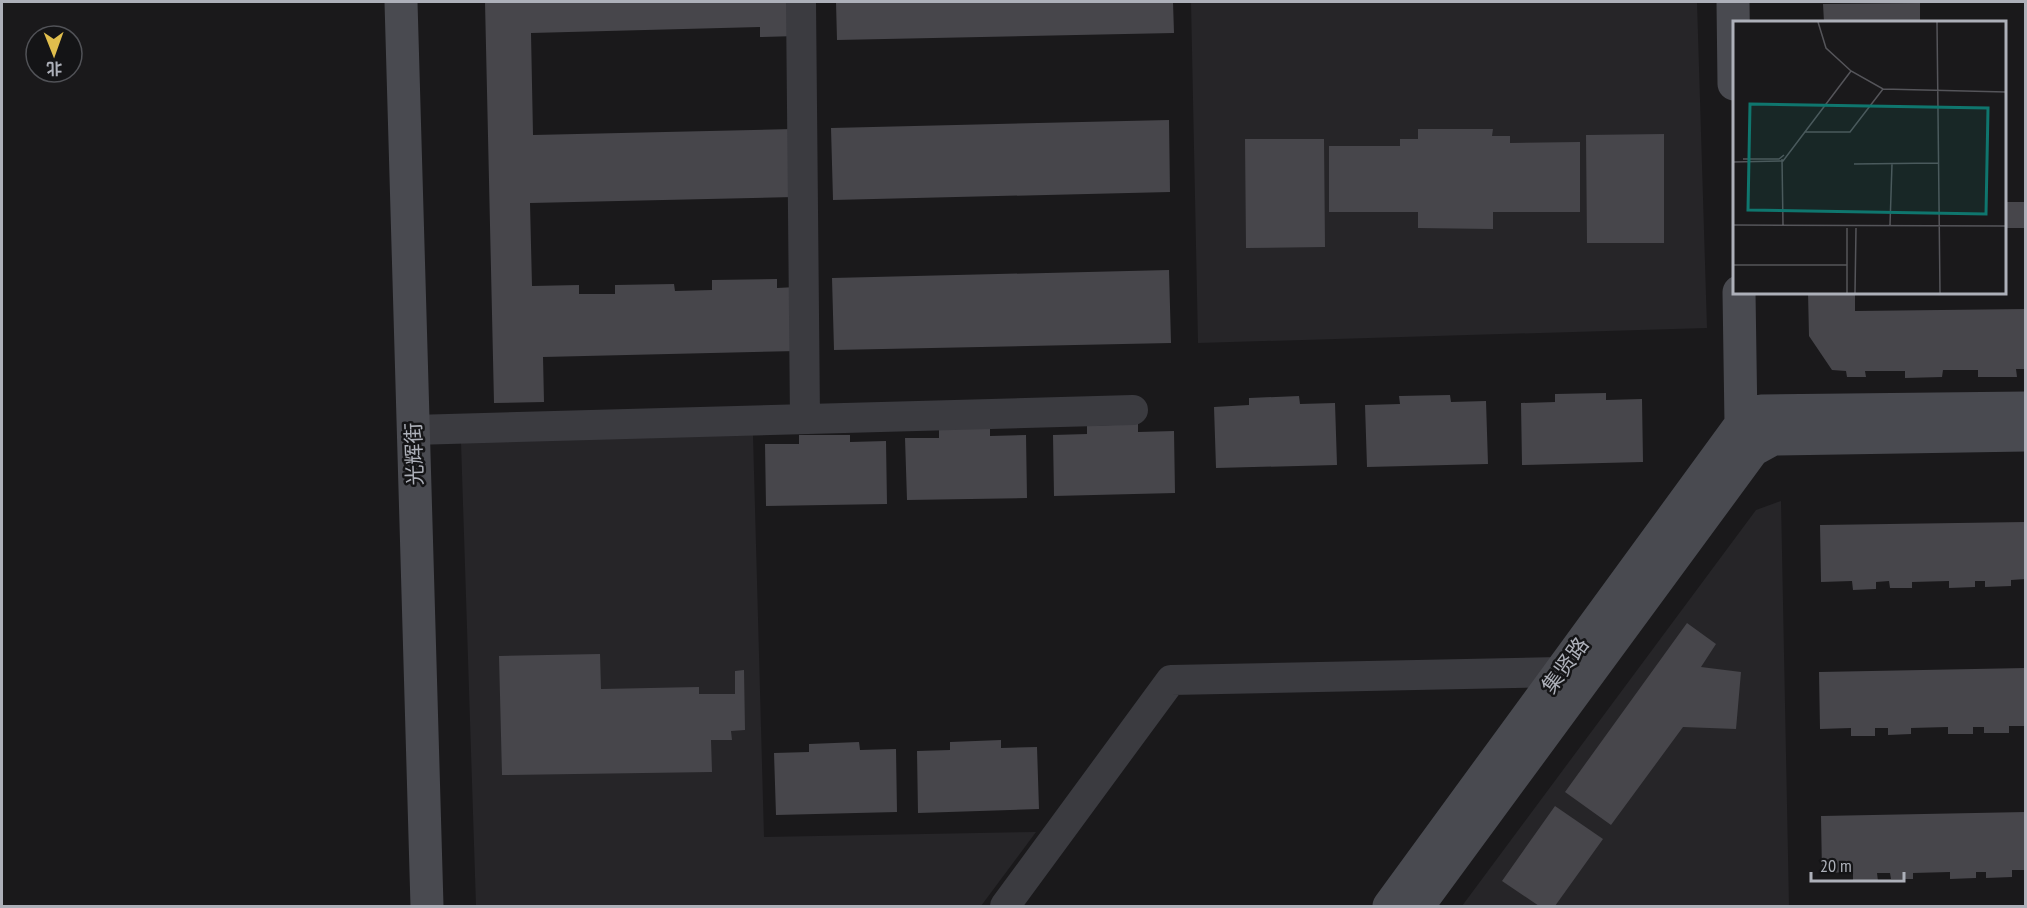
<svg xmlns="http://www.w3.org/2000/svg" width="2027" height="908" font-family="'PT Sans Narrow','Noto Sans SC',sans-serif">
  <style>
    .built { fill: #262528 }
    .building { fill: #47464b }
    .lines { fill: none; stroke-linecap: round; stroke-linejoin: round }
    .street { stroke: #3b3b40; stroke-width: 30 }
    .secondary { stroke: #494a50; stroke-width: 33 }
    .labels { text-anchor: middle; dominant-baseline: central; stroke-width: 5; stroke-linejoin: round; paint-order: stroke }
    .street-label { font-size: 21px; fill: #adb0b9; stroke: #141416 }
    .inset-road { fill: none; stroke: #55555a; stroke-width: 1.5 }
    .view { fill: #0f766e; fill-opacity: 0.15; stroke: #0f766e; stroke-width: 3 }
    .inset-edge { fill: none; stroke: #adb0b9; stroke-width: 3 }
  </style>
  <rect width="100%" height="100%" fill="#1a191b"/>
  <path class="built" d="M1191,2H1697L1707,328L1198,343Z
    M753,435L764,837L1036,832L981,906H476L461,442Z
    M1781,501L1789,906H1462L1756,510Z"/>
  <path class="building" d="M485,2H797V36L760,37V27L531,33L533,135L793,129L794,197L530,203L532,286L579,285V294H615V285L674,284L675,291L712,290V280L777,279V288L796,287L798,351L543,357L544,402L494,403Z
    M836,2H1173L1174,33L837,40Z
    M1920,3V22H1824L1823,4Z
    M1169,120L1170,192L833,200L831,128Z
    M1418,129H1493L1492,136H1510V143L1580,142V212H1493V229L1418,228V212H1329V146H1400V139H1418Z
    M1664,134V243H1587L1586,135Z
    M1245,139H1324L1325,247L1246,248Z
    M2004,202H2026V228H2004Z
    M1169,270L1171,343L834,350L832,278Z
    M1808,292H1855V311L2026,309V369H2016L2017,377H1978V370H1943L1942,377L1905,378V371H1865L1866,377H1847L1846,371L1832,370L1809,336Z
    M1606,393V400L1642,399L1643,462L1522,465L1521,403L1555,402V394Z
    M1450,395L1451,402L1486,401L1488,464L1367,467L1365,405L1400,404L1399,396Z
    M1299,396L1300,404L1335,403L1337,465L1216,468L1214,407L1249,405V398Z
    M1138,424V432L1174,431L1175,493L1054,496L1053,435L1087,434V426Z
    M990,428V436L1026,435L1027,498L907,500L905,438H939V429Z
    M799,435H850V442L886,441L887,504L766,506L765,444H799Z
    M2026,522V579L2011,580V586L1985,587V581H1975V587L1949,588V581L1912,582V588H1890L1889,581L1876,582V589L1853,590L1852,581L1821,582L1820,525Z
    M1687,623L1716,644L1701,667L1741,672L1736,729L1683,727L1611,825L1565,792Z
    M600,654L601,689L699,687V694H735V671L744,670L745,730L731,731L732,740H711L712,772L502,775L499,656Z
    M2026,668V726H2009V733H1984V727H1973V734H1948V727L1911,728V734L1888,735V728H1875V736H1851V728L1820,729L1819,672Z
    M1001,740V748L1037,747L1039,809L918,813L917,751L950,750V742Z
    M859,742L860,750L896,749L897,812L776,815L774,753L809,752V744Z
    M1555,806L1603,839L1555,906H1539L1502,881Z
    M2026,812V870H2012V877L1986,878V872H1976V878L1950,879V872L1913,873V879H1891L1890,873H1877L1878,881H1853V872L1822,873L1821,816Z"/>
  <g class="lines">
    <path class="street" d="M801,2L805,419
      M413,430L1133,410
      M1005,906L1171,680L1560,672"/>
    <path class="secondary" d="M401,2L427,906
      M1733,2L1734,84
      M1739,292L1741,424L1748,439
      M1389,906L1741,424L1761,411L2026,408
      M1418,906L1753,450L1773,439L2026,435"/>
  </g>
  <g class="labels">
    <g class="street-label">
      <text transform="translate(414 454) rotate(-92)">光辉街</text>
      <text transform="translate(1565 665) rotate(-54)">集贤路</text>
    </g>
  </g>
  <g transform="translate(1733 21)">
    <rect width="273" height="273" fill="#1a191b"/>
    <path class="inset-road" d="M85,1L93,27L118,50L150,68L273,71M204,1L207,272M72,111H117L150,68M10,138H46L51,134M49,138L50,204M0,141L50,140L118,50M121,143L205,142M0,204L273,205M157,204L159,143M0,244H114M114,272V207M122,272L123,207"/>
    <path class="view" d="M17,83L255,87L253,193L15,189Z"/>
    <rect width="273" height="273" class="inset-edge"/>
  </g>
  <rect width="2027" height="908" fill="none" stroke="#adb0b9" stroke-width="6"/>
  <g transform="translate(54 54) rotate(179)"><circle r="28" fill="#141416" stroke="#515257" stroke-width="1.5"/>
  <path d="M0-4.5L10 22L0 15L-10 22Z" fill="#e0be4d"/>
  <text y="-9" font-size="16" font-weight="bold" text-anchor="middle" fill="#adb0b9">北</text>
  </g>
  <path d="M1811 872v9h93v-9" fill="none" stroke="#adb0b9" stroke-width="3"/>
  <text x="1820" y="872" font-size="18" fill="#adb0b9" stroke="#141416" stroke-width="4.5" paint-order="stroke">20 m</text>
</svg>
